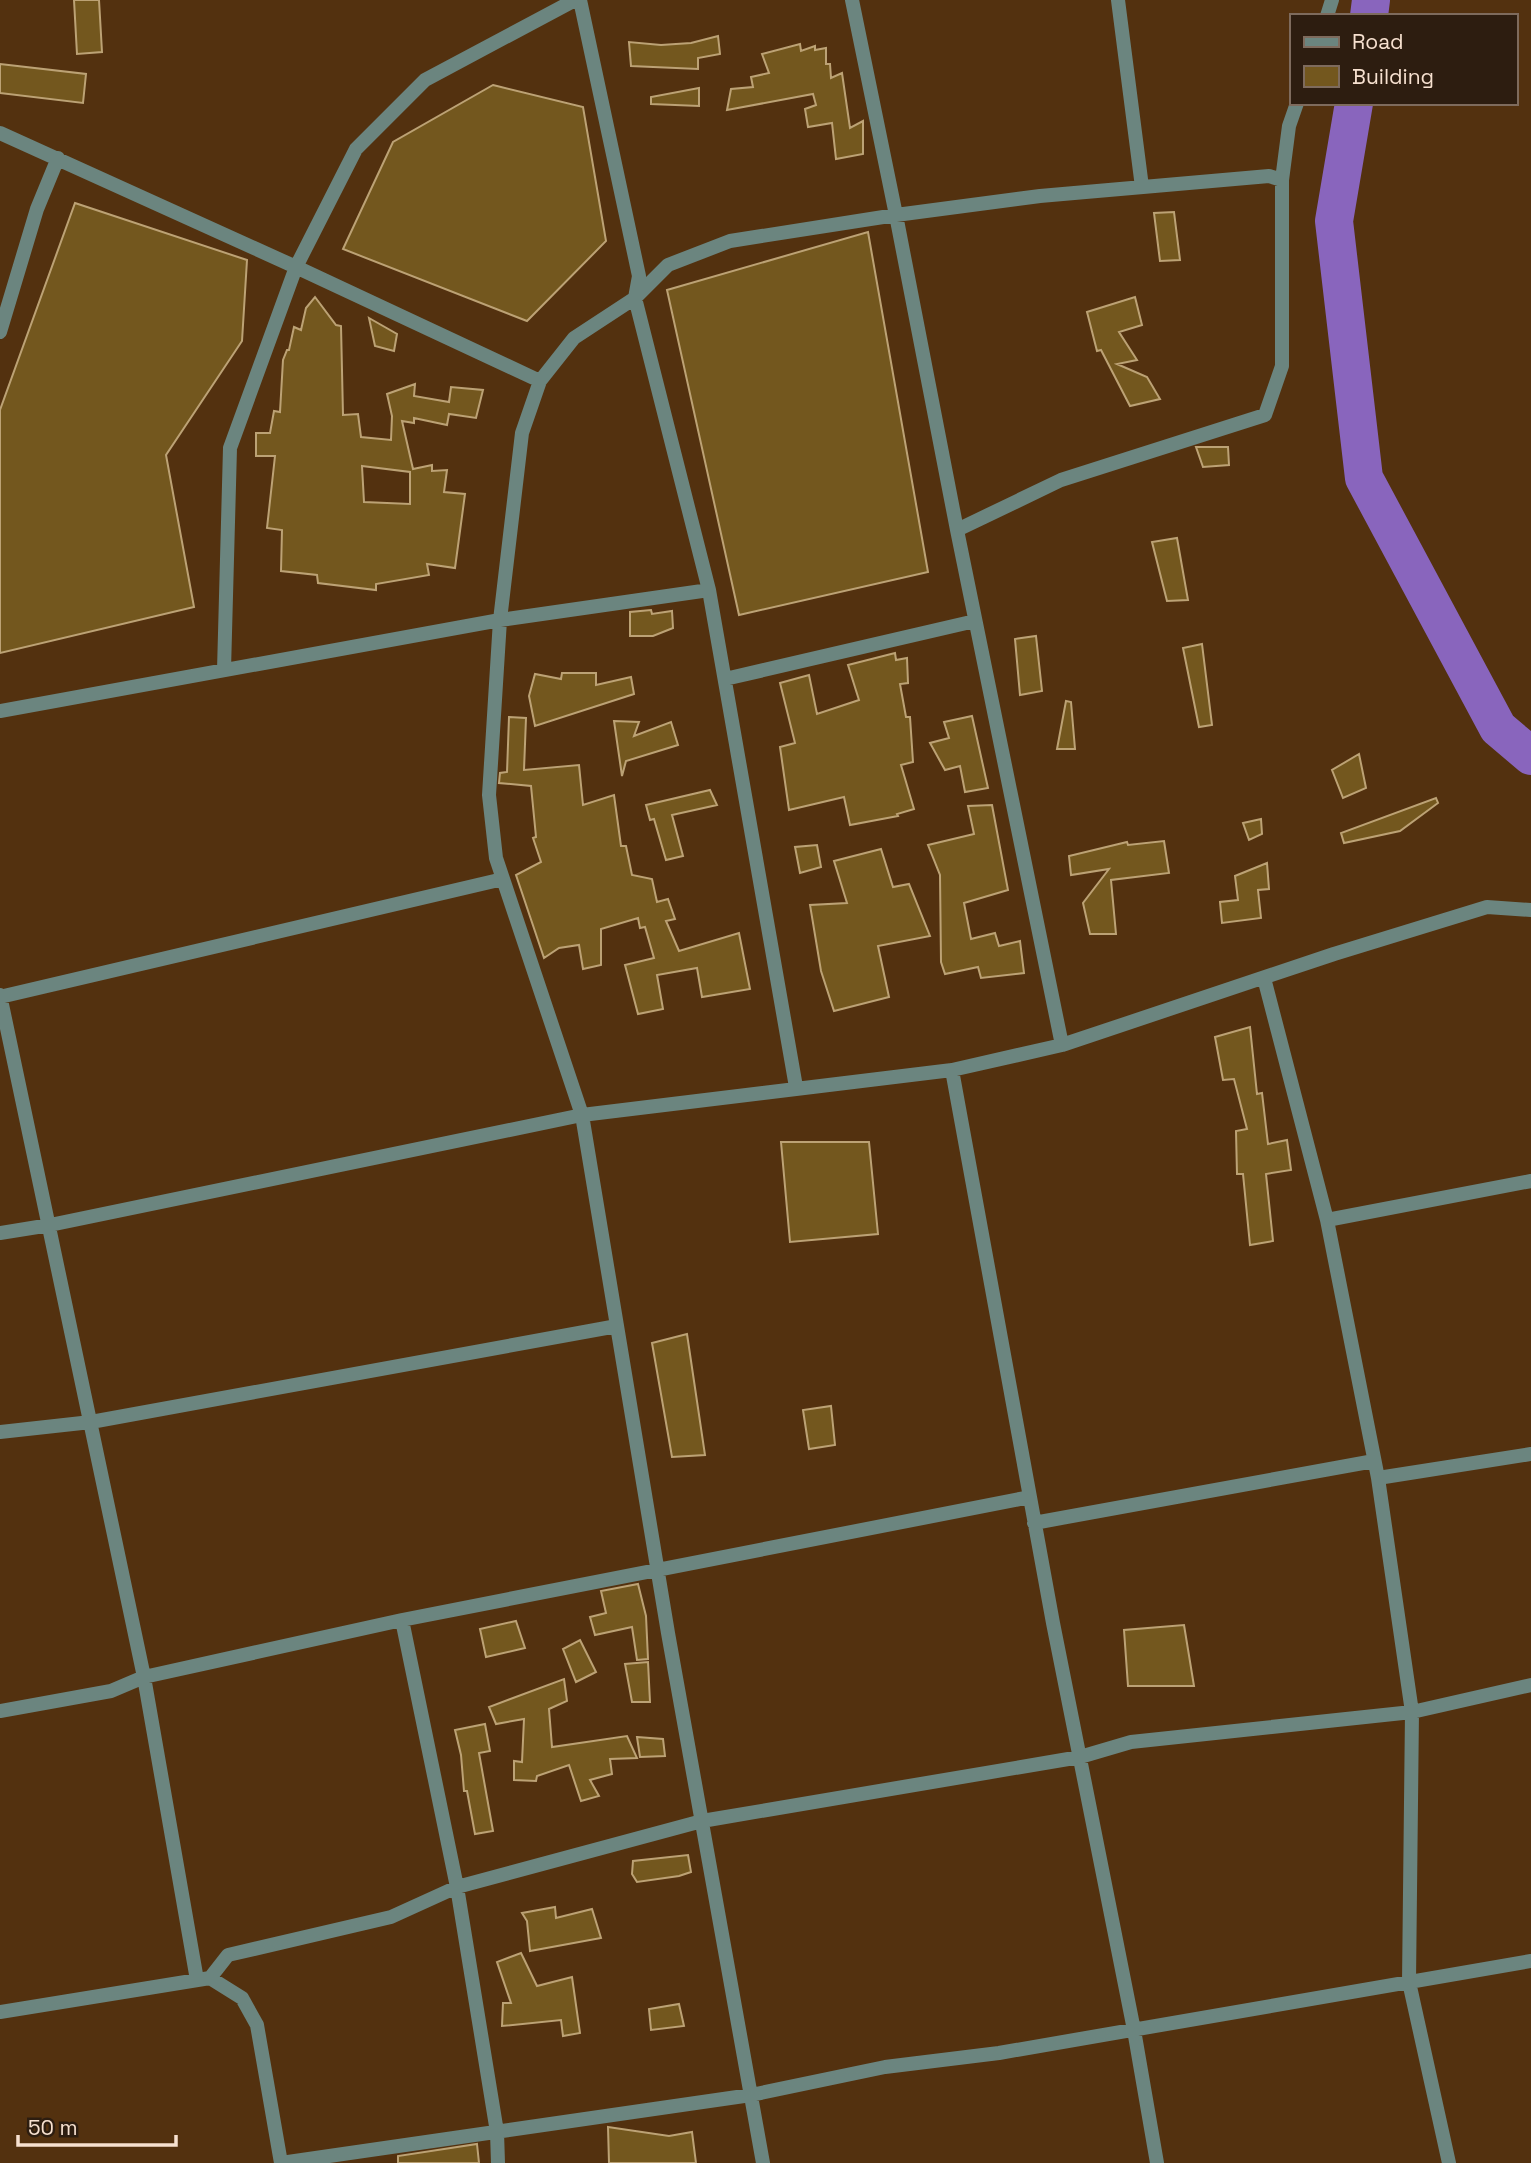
<svg xmlns="http://www.w3.org/2000/svg" width="1531" height="2163" font-family="'Space Grotesk',sans-serif">
  <style>
    .lines { fill: none; stroke-linecap: round; stroke-linejoin: round }
    .river { stroke: #8965bd; stroke-width: 38 }
    .building { fill: #73571e; stroke: #bca275; stroke-width: 2; fill-rule: evenodd }
    .minor { stroke: #6b857f; stroke-width: 14 }
  </style>
  <rect width="100%" height="100%" fill="#53310f"/>
  <g class="lines">
    <path class="river" d="M1369,16L1371,0
      M1354,103L1334,221L1364,478L1498,728L1531,756"/>
  </g>
  <path class="building" d="M74,0H99L102,52L77,54Z
    M718,36L720,54L698,58V69L631,66L629,42L661,45L691,43Z
    M800,44L801,51L815,46V50L826,48V64H830L831,78L842,73L850,128L863,121V154L836,159L832,123L808,127L805,109L816,105L813,94L727,110L731,89L753,87L751,77L769,73L762,54Z
    M0,64L86,74L83,103L0,93Z
    M493,85L583,107L606,241L527,321L343,249L393,142Z
    M699,88V106L651,104V97Z
    M75,203L247,260L242,341L166,455L194,607L0,653V410Z
    M1174,212L1180,260L1160,261L1154,213Z
    M868,232L928,572L739,615L667,290Z
    M315,297L336,325L341,326L343,415L358,414L361,437L391,440L392,416L387,394L415,384L414,396L449,402L451,387L483,390L476,418L449,414L447,425L414,418V423L402,421L413,469L432,465V471L447,470L444,492L465,494L455,568L427,564L429,575L376,584V590L318,583L317,575L281,571L282,530L267,528L275,456H256V433H270L274,411L280,412L283,360L287,350H289L294,327L301,330L306,308ZM362,466L410,472V504L364,502Z
    M1135,297L1142,325L1119,332L1137,360L1117,364L1147,377L1160,399L1130,406L1101,350L1097,351L1087,312Z
    M369,318L397,334L394,351L375,346Z
    M1196,447H1228L1229,465L1203,467Z
    M1177,538L1188,600L1167,601L1152,542Z
    M651,610L652,614L672,611L673,628L653,636H630V612Z
    M1036,636L1042,691L1020,695L1015,639Z
    M1202,644L1212,725L1199,727L1183,648Z
    M895,653L896,660L907,658L908,683L900,684L906,717H910L913,762L901,765L914,809L897,814L898,816L850,825L844,797L789,810L780,747L795,743L780,683L809,675L817,714L859,700L848,665Z
    M562,673H596V685L631,677L634,694L535,726L529,696L535,674L561,679Z
    M1066,701L1071,702L1075,749H1057Z
    M972,716L988,788L965,792L960,766L945,770L930,743L949,738L944,722Z
    M509,717L526,718L524,770L579,765L583,805L614,795L621,846H626L632,875L652,879L657,902L668,899L675,919L666,921L679,951L739,933L750,989L702,997L697,968L657,975L663,1009L638,1014L625,965L654,958L645,927L640,928L638,918L601,929V965L583,969L579,945L559,948L544,958L516,875L541,862L533,838L536,837L531,786L499,783L500,773L507,772Z
    M614,721L639,722L634,736L671,722L678,745L626,761L622,776Z
    M1359,754L1366,788L1343,798L1332,770Z
    M710,790L717,805L672,815L683,856L666,860L654,819L650,820L646,805Z
    M1436,798L1438,803L1400,831L1344,843L1341,833Z
    M992,805L1008,890L964,903L971,939L995,933L999,946L1020,941L1024,973L981,978L978,967L945,974L941,962L940,875L928,845L974,834L968,806Z
    M1261,819L1262,834L1249,840L1243,823Z
    M1164,841L1169,873L1111,880L1116,934H1090L1083,903L1109,869L1071,875L1069,856L1127,842L1128,845Z
    M817,845L821,867L800,873L795,847Z
    M881,849L893,887L909,884L930,936L878,946L889,997L834,1011L821,971L810,905L847,903L834,861Z
    M1267,863L1269,889L1258,890L1261,918L1222,923L1220,902L1238,900L1235,876Z
    M1250,1027L1257,1094L1262,1093L1268,1144L1287,1140L1291,1170L1266,1174L1273,1241L1250,1245L1243,1174H1237L1236,1131L1247,1129L1234,1079L1223,1080L1215,1037Z
    M781,1142H869L878,1234L790,1242Z
    M687,1334L705,1455L672,1457L652,1343Z
    M831,1406L835,1445L809,1449L803,1410Z
    M638,1584L646,1616L648,1659L637,1660L632,1627L595,1635L590,1617L606,1613L601,1591Z
    M516,1621L525,1648L486,1657L480,1629Z
    M1184,1625L1194,1686H1128L1124,1630Z
    M580,1640L596,1672L576,1682L563,1649Z
    M648,1662L650,1702H632L625,1664Z
    M564,1679L567,1701L549,1709L552,1747L627,1736L637,1758L610,1759L612,1774L590,1780L599,1796L581,1801L569,1765L537,1776L536,1781L514,1780V1761L522,1762L524,1719L496,1724L489,1707Z
    M485,1724L490,1751L479,1753L493,1831L475,1834L467,1791H464L461,1755L455,1730Z
    M637,1737L663,1739L665,1756L640,1757Z
    M688,1855L691,1872L679,1876L637,1882L632,1874L633,1861Z
    M555,1907L556,1918L592,1909L601,1938L530,1951L527,1921L522,1913Z
    M521,1953L537,1986L572,1977L580,2033L563,2036L561,2020L502,2026L503,2003H511L497,1962Z
    M679,2004L684,2026L651,2030L649,2009Z
    M608,2127L669,2136L692,2132L696,2163H609Z
    M477,2144L479,2163H398V2156Z"/>
  <g class="lines">
    <path class="minor" d="M580,0L639,276L635,298L709,590L796,1087
      M852,0L896,215L957,530L1062,1045
      M1118,0L1142,187
      M1327,16L1332,0
      M0,133L296,267L540,381
      M0,332L37,209L58,158
      M957,530L1061,480L1265,415L1282,366V180L1289,126L1297,103
      M224,670L230,448L296,267L356,149L425,80L575,0
      M725,679L975,621
      M0,711L500,620L709,590
      M1264,978L1327,1220L1378,1478L1412,1712L1409,1982L1449,2163
      M0,995L144,1677L197,1980
      M0,997L503,879
      M952,1070L1053,1623L1134,2030L1157,2163
      M1327,1220L1531,1181
      M0,1233L50,1225L582,1115L952,1070L1062,1045L1334,954L1487,907L1531,910
      M0,1432L91,1422L617,1326
      M1378,1478L1531,1454
      M1034,1523L1374,1461
      M402,1620L457,1887L497,2132L498,2163
      M0,1711L111,1691L144,1677L402,1620L1030,1497
      M210,1978L228,1955L391,1917L457,1887L702,1821L1080,1757L1131,1742L1412,1712L1531,1685
      M0,2012L210,1978L242,1998L257,2025L281,2163
      M281,2163L751,2095L885,2067L999,2053L1531,1961
      M763,2163L668,1633L582,1115L496,858L489,795L500,620L522,433L540,381L574,338L635,298L668,265L730,241L896,215L1040,196L1269,176L1282,180"/>
  </g>
  <rect x="1290" y="14" width="228" height="91" fill="#2d1d10" stroke="#7e6b5d" stroke-width="2"/>
  <rect x="1304" y="37" width="35" height="10" fill="#6b857f" stroke="#7e6b5d" stroke-width="2"/>
  <text x="1352" y="49" font-size="21" fill="#f7e1d0">Road</text>
  <rect x="1304" y="66" width="35" height="21" fill="#73571e" stroke="#7e6b5d" stroke-width="2"/>
  <text x="1352" y="84" font-size="21" fill="#f7e1d0">Building</text>
  <path d="M18 2135v10h158v-10" fill="none" stroke="#f7e1d0" stroke-width="3.5"/>
  <text x="28" y="2135" font-size="21" fill="#f7e1d0" stroke="#2d1d10" stroke-width="5" paint-order="stroke">50 m</text>
</svg>
